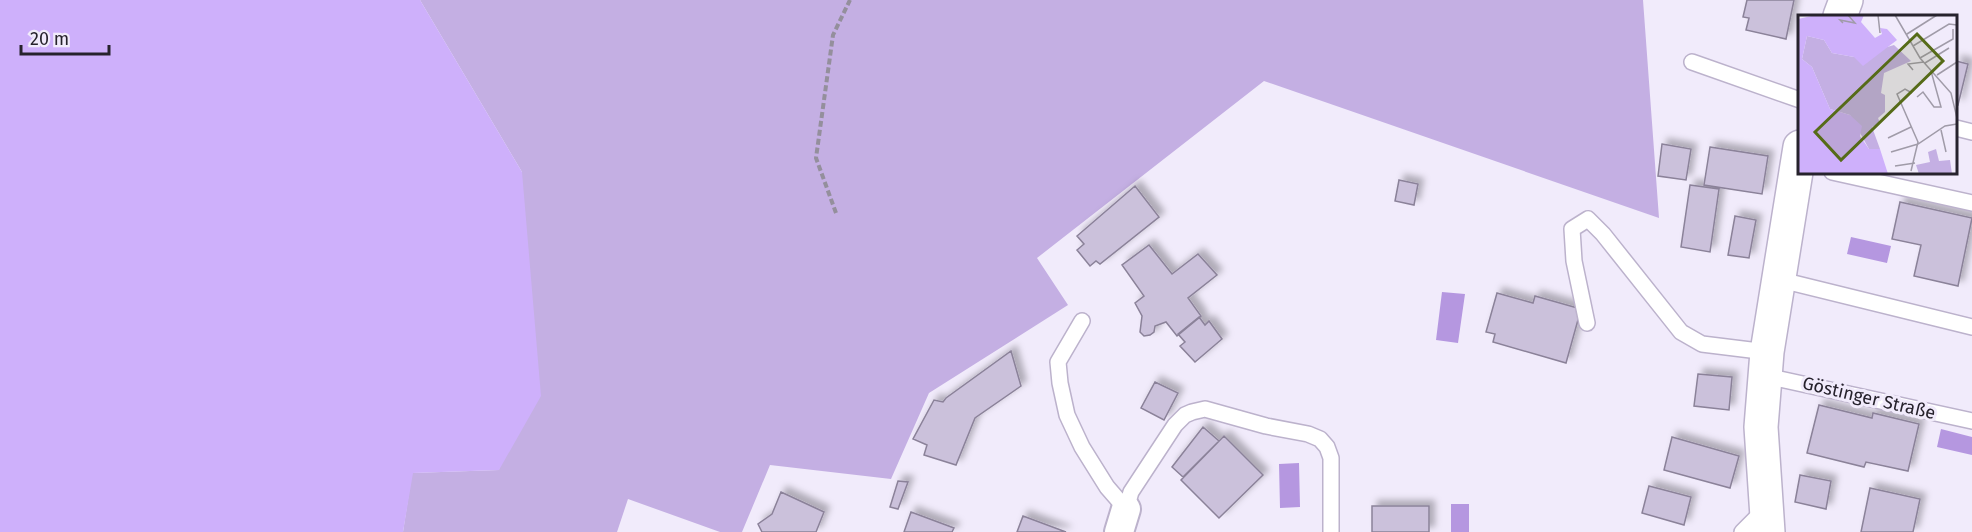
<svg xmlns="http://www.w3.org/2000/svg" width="1972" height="532" font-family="'Fira Sans',sans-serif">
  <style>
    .green { fill: #c4afe3 }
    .forest { fill: #ceb0fb }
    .water { fill: #b597e0 }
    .building { fill: #cbc1db; stroke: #8b8299; stroke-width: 1.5; filter: url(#shadow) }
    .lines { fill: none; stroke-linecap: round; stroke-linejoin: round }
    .service-casing { stroke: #bcb2cc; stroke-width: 18 }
    .minor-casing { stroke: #bcb2cc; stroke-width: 32 }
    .tertiary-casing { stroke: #bcb2cc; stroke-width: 36 }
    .path { stroke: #948f9c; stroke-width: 4; stroke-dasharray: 6 3; stroke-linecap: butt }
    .service { stroke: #fff; stroke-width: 15 }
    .minor { stroke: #fff; stroke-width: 28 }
    .tertiary { stroke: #fff; stroke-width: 33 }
    .labels { text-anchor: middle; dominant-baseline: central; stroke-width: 6; stroke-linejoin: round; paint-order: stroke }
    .street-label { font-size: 18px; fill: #26222c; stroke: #f1ebfb }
    .inset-road { fill: none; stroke: #a09ba8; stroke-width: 1.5 }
    .view { fill: #566b18; fill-opacity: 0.15; stroke: #566b18; stroke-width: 3 }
    .inset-edge { fill: none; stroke: #26222c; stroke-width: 3 }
  </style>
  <defs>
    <filter id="shadow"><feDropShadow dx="5.5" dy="-5.5" stdDeviation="3" flood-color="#0004"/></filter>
  </defs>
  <rect width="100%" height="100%" fill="#f1ebfb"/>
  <path class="green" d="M420,0H1643L1659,218L1264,81L1037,258L1068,305L929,393L891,479L770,465L742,532H720L628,499L617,532H403L412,473L499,470L522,172Z"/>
  <path class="forest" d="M0,0H420L522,172L541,396L499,470L413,473L403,532H0Z"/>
  <path class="water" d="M1851,237L1891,246L1887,263L1847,254Z
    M1442,292L1465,294L1458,343L1436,340Z
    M1941,429L1972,437V455L1937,447Z
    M1299,463L1300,507L1280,508L1279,464Z
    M1451,504H1469V532H1451Z"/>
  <path class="building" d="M1747,0H1794L1786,39L1746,30L1749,18L1743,17Z
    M1956,61L1968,64L1958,105L1956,104Z
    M1662,144L1691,149L1686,180L1658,176Z
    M1710,147L1768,156L1762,194L1704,185Z
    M1399,180L1418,184L1414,205L1395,201Z
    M1690,185L1719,189L1710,252L1681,247Z
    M1135,186L1159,217L1100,264L1096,261L1090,266L1077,250L1084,244L1077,236Z
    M1900,202L1972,218L1958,286L1914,276L1921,245L1892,239Z
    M1735,216L1756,220L1749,258L1728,255Z
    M1149,245L1172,274L1198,254L1217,275L1188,298L1201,316L1177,336L1166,322L1155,326L1154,332L1150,335L1144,336L1140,332L1142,316L1135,303L1144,296L1122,265Z
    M1497,293L1533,303L1535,296L1581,309L1566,363L1493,342L1495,334L1486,332Z
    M1199,317L1205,325L1209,321L1222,339L1195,362L1180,346L1185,342L1178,334Z
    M1011,351L1021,386L975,418L956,465L924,455L927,445L913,439L934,400L943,402L946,398Z
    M1698,374L1732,377L1729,410L1694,406Z
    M1155,382L1178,393L1164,420L1141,408Z
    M1819,405L1872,418L1873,413L1919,424L1908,471L1866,462L1864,467L1807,453Z
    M1203,427L1219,441L1183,477L1172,467Z
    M1224,436L1263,475L1219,518L1181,480Z
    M1672,437L1739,456L1730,488L1664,470Z
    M1800,475L1831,481L1826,509L1795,502Z
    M898,481L908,482L898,509L890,507Z
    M1649,486L1691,497L1684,525L1642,513Z
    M1870,488L1920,499L1913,532H1861Z
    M781,492L824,512L816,532H762L758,524L772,514Z
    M1372,506H1429V532H1372Z
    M911,512L954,528L952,532H904Z
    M1023,516L1066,532H1017Z"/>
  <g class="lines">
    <g class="service-casing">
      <path id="service" d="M1692,62L1800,100
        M1956,128L1972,132
        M1832,172L1972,203
        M1777,279L1972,327
        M1082,321L1058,362L1060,383L1067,415L1082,447L1107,487L1126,509
        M1587,323L1574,261L1572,229L1588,219L1603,234L1681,332L1702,344L1767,352
        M1766,376L1972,421
        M1126,509L1131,492L1175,425L1185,415L1192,412L1205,409L1266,426L1308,434L1320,439L1327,447L1331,458V532
        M1742,532L1765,509"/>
    </g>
    <g class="minor-casing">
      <path id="minor" d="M1119,532L1126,509"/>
    </g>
    <g class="tertiary-casing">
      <path id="tertiary" d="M1840,16L1846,0
        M1768,532L1761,427L1767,352L1800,147"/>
    </g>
    <path class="path" d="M836,213L816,158L833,35L850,0"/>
    <use href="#service" class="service"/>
    <use href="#minor" class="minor"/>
    <use href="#tertiary" class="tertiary"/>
  </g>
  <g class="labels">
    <g class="street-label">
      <text transform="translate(1869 398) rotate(13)">Göstinger Straße</text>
    </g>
  </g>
  <g transform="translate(1798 15)">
    <rect width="159" height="159" fill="#f1ebfb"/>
    <path d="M9,21L26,25L34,38L56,42L96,30L113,46L86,58L83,78L87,80V97L80,103L82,108L74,112L82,134H71L52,100L32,94L14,52L4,44ZM138,134L141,146L152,145L154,159H121L118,150L132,147L130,137Z" fill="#c4afe3"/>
    <path d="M18,0H66L63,7L77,23L84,19L82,13L89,14L99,25L65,51L56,42L34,38L26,25L9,21L4,44L14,52L32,94L52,100L64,111L62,121L71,134H82L90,159H0V4Z" fill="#ceb0fb"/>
    <path class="inset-road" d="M80,0L82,18M97,0L122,43L153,78L159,103M45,8L42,5L57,8L50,0M109,19L139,0M115,31L151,9L159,10M122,43L155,24V14M127,48L151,33M115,55L110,49L126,47M139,60L159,47M119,82L125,77L136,92H143L133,56M143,115L148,137M90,123L113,112M93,137L120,129L147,111L159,109M97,151L117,148M113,156L120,127L99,79L107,74L114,78"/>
    <path class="view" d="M119,19L145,46L43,145L17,117Z"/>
    <rect width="159" height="159" class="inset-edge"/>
  </g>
  <path d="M21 45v9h88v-9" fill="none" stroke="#26222c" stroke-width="3"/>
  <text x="30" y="45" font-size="18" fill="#26222c" stroke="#f1ebfb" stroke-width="4.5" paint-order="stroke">20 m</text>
</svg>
